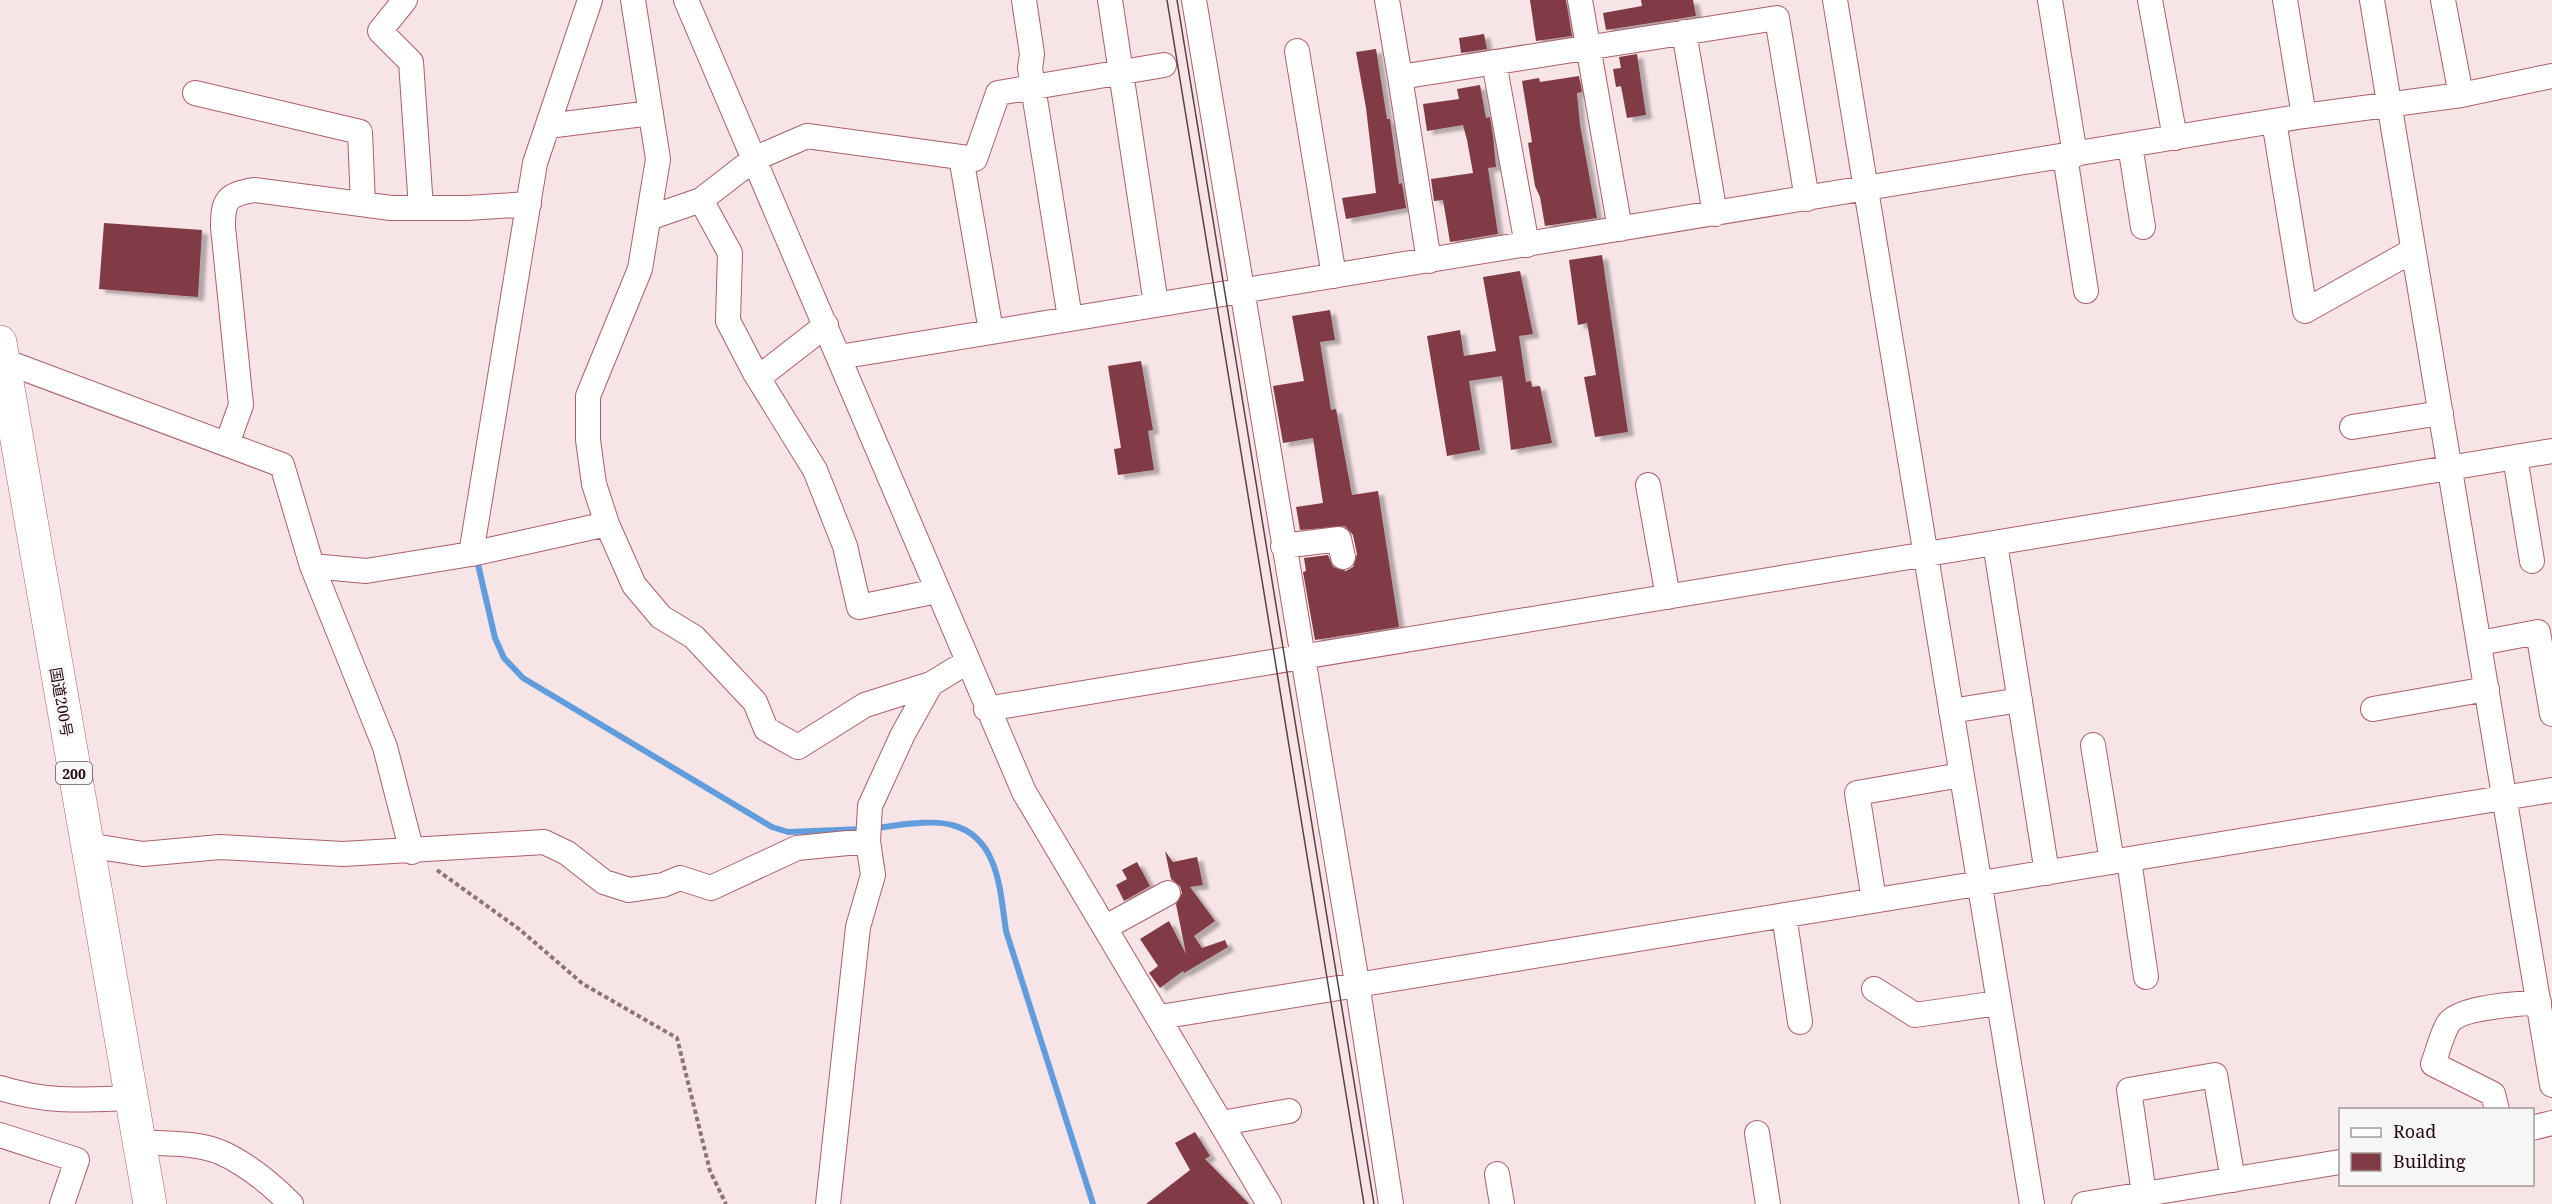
<svg xmlns="http://www.w3.org/2000/svg" width="2552" height="1204" font-family="'Noto Serif','Noto Sans JP',serif">
  <style>
    .lines { fill: none; stroke-linecap: round; stroke-linejoin: round }
    .stream { stroke: #619ddd; stroke-width: 6 }
    .building { fill: #803b46; filter: url(#shadow) }
    .minor-casing { stroke: #aa606a; stroke-width: 26 }
    .highway-casing { stroke: #aa606a; stroke-width: 34 }
    .path { stroke: #8c7579; stroke-width: 4; stroke-dasharray: 4.5 3; stroke-linecap: butt }
    .minor { stroke: #fff; stroke-width: 24 }
    .highway { stroke: #fff; stroke-width: 33 }
    .tram { stroke: #5a4145; stroke-width: 1.5 }
    .labels { text-anchor: middle; dominant-baseline: central; stroke-width: 6; stroke-linejoin: round; paint-order: stroke }
    .shield { fill: #f6f6f6; stroke: #645154; stroke-width: 1.5 }
    .shield-label { font-size: 14px; font-weight: bold; fill: #260a0f }
    .street-label { font-size: 15px; fill: #260a0f; stroke: #f6f6f6 }
  </style>
  <defs>
    <filter id="shadow"><feDropShadow dx="6" dy="4" stdDeviation="1.5" flood-color="#0004"/></filter>
  </defs>
  <rect width="100%" height="100%" fill="#f6e4e6"/>
  <g class="lines">
    <path class="stream" d="M477,560L495,638L504,658L523,678L772,827L788,832L864,829
      M874,828C895,826 932,819 952,825C999,837 1000,891 1006,931L1093,1204"/>
  </g>
  <path class="building" d="M1530,0H1566L1572,36L1536,41Z
    M1641,0H1693L1696,16L1606,30L1603,13L1642,6Z
    M1484,34L1487,49L1461,53L1459,38Z
    M1376,49L1387,119H1390L1399,184L1402,183L1406,208L1346,219L1342,198L1376,193L1366,108L1356,52Z
    M1637,54L1646,115L1627,118L1621,86L1616,87L1613,69L1621,68L1619,57Z
    M1579,76L1582,92L1577,93L1580,125L1597,218L1545,226L1540,197L1535,186L1528,143L1532,142L1522,81L1539,78L1540,82Z
    M1480,85L1486,118L1490,117L1493,136L1496,167L1488,168L1498,234L1450,242L1443,200L1434,201L1431,179L1473,173L1467,140L1463,125L1427,131L1423,104L1459,99L1457,89Z
    M104,223L202,230L198,297L99,289Z
    M1602,255L1628,432L1595,437L1584,377L1596,375L1587,323L1578,325L1569,260Z
    M1520,271L1533,334L1519,336L1526,382L1531,381L1532,387L1540,386L1552,443L1511,450L1502,376L1469,381L1480,450L1447,456L1427,336L1460,330L1464,356L1496,351L1483,277Z
    M1330,310L1335,340L1320,342L1331,410L1336,409L1352,495L1378,491L1399,627L1315,640L1303,572L1306,571L1304,558L1328,555L1333,567L1346,571L1353,567L1357,554L1353,535L1345,526L1300,530L1296,507L1323,503L1313,438L1283,443L1273,386L1304,381L1292,316Z
    M1141,361L1153,430L1148,431L1154,470L1118,475L1114,449L1121,448L1108,366Z
    M1165,851L1173,862L1197,857L1203,885L1190,887L1215,921L1194,936L1202,948L1225,940L1228,947L1184,973L1183,971L1160,988L1149,973L1158,966L1140,939L1169,921L1186,954L1176,904L1182,893L1180,886L1171,879Z
    M1137,862L1150,886L1124,901L1116,885L1127,879L1122,870Z
    M1195,1132L1210,1156L1205,1159L1249,1204H1146L1190,1170L1175,1143Z"/>
  <g class="lines">
    <g class="minor-casing">
      <path id="minor" d="M405,0L380,31L411,62L421,208
        M590,0L535,163L471,554L607,524
        M633,0L658,159L640,269L588,396V440L594,484L607,524L634,585L661,617L694,637L755,702L766,729L798,747L865,705L931,684L967,662
        M686,0L1024,792L1269,1204
        M1024,0L1032,54L1030,68L1070,318
        M1110,0L1156,304
        M1194,0L1357,983L1391,1204
        M1387,0L1400,77
        M1580,0L1620,229
        M1835,0L2032,1204
        M2050,0L2075,155
        M2150,0L2175,138
        M2285,0L2304,116
        M2372,0L2552,1085
        M2443,0L2461,95
        M1684,32L1715,214
        M1297,51L1334,276
        M1494,62L1527,245
        M195,93L360,132L363,204
        M2274,121L2305,311L2412,251
        M548,126L651,113
        M2130,145L2143,227
        M2065,156L2086,291
        M961,157L991,331
        M701,200L730,253L728,321L755,373L815,470L845,546L859,607L937,591
        M649,218L701,200L754,159L807,136L975,159L998,93L1164,65
        M1429,261L1400,77L1777,18L1807,199
        M839,357L2304,116L2461,95L2552,76
        M4,361L282,465L312,566L385,747L412,852
        M758,378L826,325
        M2352,427L2441,413
        M227,444L241,405L223,227C223,199 227,195 254,190L391,208H467L529,204
        M2515,457L2532,561
        M1648,485L1668,597
        M1995,543L2047,873
        M1283,546L1339,539L1343,557
        M312,566L366,571L471,554
        M2480,643L2538,632L2552,714
        M986,709L2552,451
        M2373,709L2487,689
        M1951,711L2020,700
        M2093,745L2112,862
        M87,845L143,854L220,847L343,854L544,842L567,853L604,882L629,890L663,885L680,878L711,888L797,848L868,841
        M2129,860L2146,977
        M1874,900L1857,793L1961,775
        M1784,915L1800,1022
        M1106,927L1168,893
        M1874,989L1915,1015L1998,1003
        M1160,1017L2552,790
        M0,1088C48,1103 80,1100 130,1098
        M2497,1110L2493,1094L2433,1064C2438,1051 2441,1036 2448,1024C2458,1007 2519,1004 2539,1002
        M1222,1123L1289,1111
        M2532,1128L2552,1123
        M1757,1133L1768,1204
        M0,1135L77,1160L62,1204
        M137,1142C164,1144 195,1142 220,1152C245,1163 272,1185 291,1204
        M1497,1174L1502,1204
        M2144,1194L2129,1090L2215,1075L2233,1180
        M828,1204L858,927L873,875L868,841L870,806L903,734L931,684
        M2084,1204L2340,1162"/>
    </g>
    <g class="highway-casing">
      <path id="highway" d="M0,342L150,1204"/>
    </g>
    <path class="path" d="M437,870L519,929L583,984L677,1038L710,1171L726,1204"/>
    <use href="#minor" class="minor"/>
    <use href="#highway" class="highway"/>
    <path class="tram" d="M1167,0L1364,1204
      M1177,0L1374,1204"/>
  </g>
  <g class="labels">
    <rect class="shield" x="56" y="762" width="36" height="22" rx="4.5"/>
    <g class="shield-label">
      <text x="74" y="773">200</text>
    </g>
    <g class="street-label">
      <text transform="translate(62 702) rotate(80)">国道200号</text>
    </g>
  </g>
  <rect x="2339" y="1108" width="195" height="78" fill="#f6f6f6" stroke="#a3989a" stroke-width="1.5"/>
  <rect x="2351" y="1128" width="30" height="9" fill="#ffffff" stroke="#a3989a" stroke-width="1.5"/>
  <text x="2393" y="1138" font-size="18" fill="#260a0f">Road</text>
  <rect x="2351" y="1153" width="30" height="18" fill="#803b46" stroke="#a3989a" stroke-width="1.5"/>
  <text x="2393" y="1168" font-size="18" fill="#260a0f">Building</text>
</svg>
